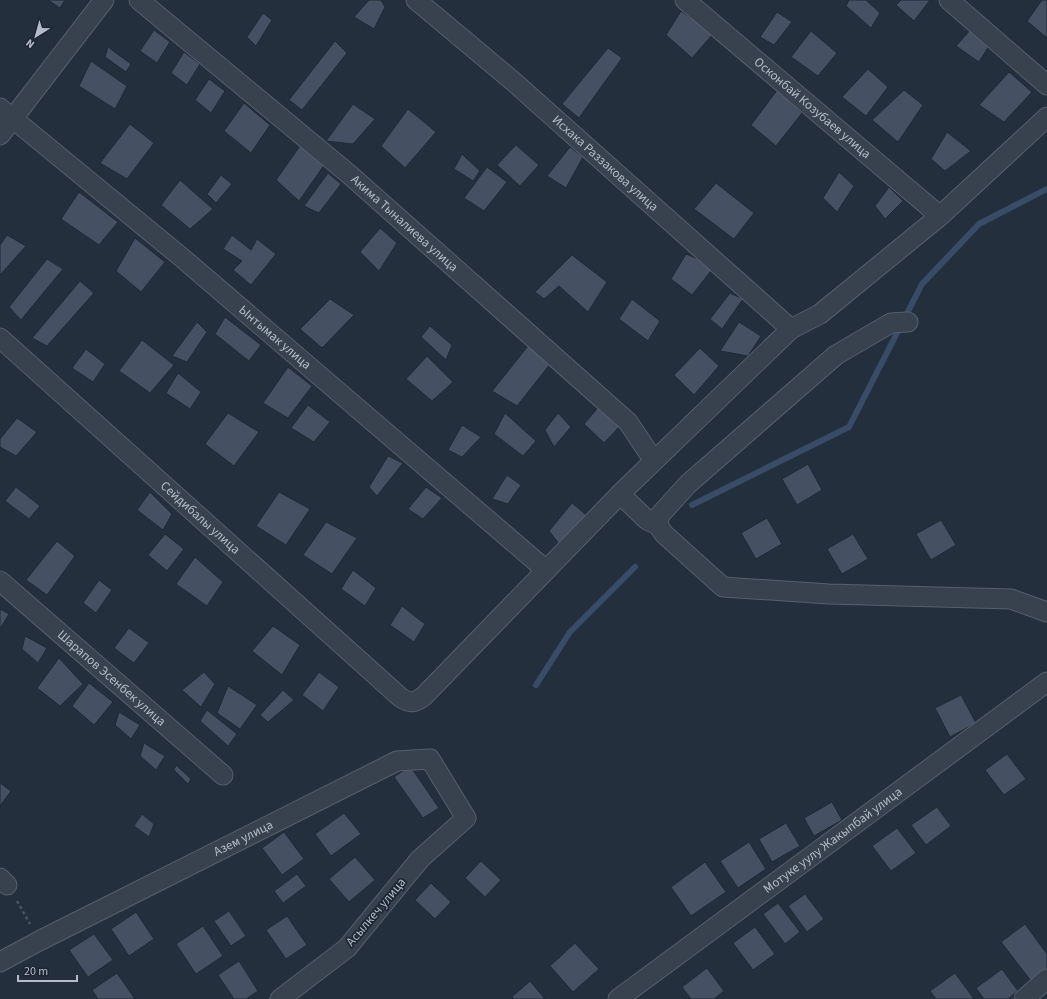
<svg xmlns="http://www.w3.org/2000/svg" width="1047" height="999" font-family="'Source Sans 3',sans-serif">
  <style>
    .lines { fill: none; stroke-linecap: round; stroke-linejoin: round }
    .stream { stroke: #394c67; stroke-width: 6 }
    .building { fill: #455162; stroke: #1f2835 }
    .minor-casing { stroke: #565f6c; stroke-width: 21 }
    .path { stroke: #44595c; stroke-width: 2.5; stroke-dasharray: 3 3; stroke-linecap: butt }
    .minor { stroke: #38414e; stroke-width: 19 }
    .labels { text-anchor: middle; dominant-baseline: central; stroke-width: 3.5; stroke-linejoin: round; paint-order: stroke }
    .street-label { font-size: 13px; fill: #b4bcc9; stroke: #1d2633 }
  </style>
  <rect width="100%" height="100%" fill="#242f3e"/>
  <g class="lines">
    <path class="stream" d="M692,505L849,427L922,284L979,224L1047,189
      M536,685L570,632L635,567"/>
  </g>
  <path class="building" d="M48,0H65L60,8Z
    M369,0H381L385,7L374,29L354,17Z
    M849,0H866L880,13L871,28L846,6Z
    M901,0H930L914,21L896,5Z
    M1042,0H1047V38L1027,21Z
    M681,11L713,34L692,58L666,35Z
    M777,12L792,22L774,45L760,37Z
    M263,13L272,20L256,46L247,37Z
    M973,27L992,41L979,62L956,46Z
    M154,30L170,42L157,63L140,51Z
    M811,31L837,53L818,76L791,57Z
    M335,41L347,53L302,110L289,100Z
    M108,47L131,64L126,72L105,57Z
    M608,48L622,58L579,118L562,104Z
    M184,52L200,64L187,85L171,73Z
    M91,61L127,86L115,109L79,86Z
    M868,69L888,87L866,116L842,97Z
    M1009,72L1032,92L1004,122L979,105Z
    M209,79L225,91L211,113L195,100Z
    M778,89L802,113L776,146L751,125Z
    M904,90L923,105L898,142L872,120Z
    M244,103L270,125L251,153L224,131Z
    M353,104L375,119L353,144L326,141Z
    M408,109L436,132L405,168L381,146Z
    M130,124L154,143L127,179L100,163Z
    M947,132L971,151L945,171L931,159Z
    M516,145L539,165L520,186L497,165Z
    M300,146L325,164L299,201L276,180Z
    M570,147L583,157L566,188L547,176Z
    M462,154L480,171L473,181L454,169Z
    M487,167L507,182L484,211L464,198Z
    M839,172L854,186L837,212L823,198Z
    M328,173L341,184L319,213L304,206Z
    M221,175L232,184L216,203L207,194Z
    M180,180L213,209L190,229L161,205Z
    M716,183L754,213L734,239L694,209Z
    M889,187L903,201L885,219L875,206Z
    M79,192L118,222L99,245L61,219Z
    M380,228L397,243L379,271L360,252Z
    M7,235L26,246L0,275V245Z
    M232,235L251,250L257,239L276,254L251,285L233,270L242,261L223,249Z
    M135,238L165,262L141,292L116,271Z
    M686,254L715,266L692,295L671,279Z
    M572,255L607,282L588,312L559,286L544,299L535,292Z
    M47,259L63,269L21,320L9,307Z
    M80,281L94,293L47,346L32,338Z
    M730,293L743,299L722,329L710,319Z
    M330,299L354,315L322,348L300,329Z
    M632,299L660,321L648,341L619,319Z
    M225,317L261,345L249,361L215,334Z
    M197,322L207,332L187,362L172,356Z
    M739,322L761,336L748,356L720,351Z
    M430,326L452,345L446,360L421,337Z
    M142,340L174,365L150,393L119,371Z
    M532,341L555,358L517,406L492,391Z
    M700,348L719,366L694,395L674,375Z
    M86,349L105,364L93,382L72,368Z
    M427,356L453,382L432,401L406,379Z
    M288,367L312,386L288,418L263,403Z
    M178,373L201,392L190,409L166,393Z
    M602,403L623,423L604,443L584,424Z
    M308,405L330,422L314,442L291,428Z
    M228,413L259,432L234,466L205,444Z
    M505,413L536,441L523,456L494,434Z
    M558,413L571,427L554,447L545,430Z
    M17,418L37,432L16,456L0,447V439Z
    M462,425L481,437L462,457L448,450Z
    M388,456L403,463L377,496L369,487Z
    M808,464L822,490L797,505L782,479Z
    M507,475L521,485L508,504L492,499Z
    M16,487L40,506L29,519L5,501Z
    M426,487L442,498L423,519L408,509Z
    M150,492L172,514L163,530L137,510Z
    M279,492L310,509L286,545L256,526Z
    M572,503L590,518L563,549L549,531Z
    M767,518L782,544L756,559L741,533Z
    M941,520L956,545L931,560L916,534Z
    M326,522L357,538L332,574L303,555Z
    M165,534L184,549L167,571L148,555Z
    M853,534L868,559L842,574L827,549Z
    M57,541L75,556L47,595L26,580Z
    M195,557L223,582L207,606L176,584Z
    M353,570L376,588L365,606L341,589Z
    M99,580L112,590L96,613L83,603Z
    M402,606L425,624L414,642L390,625Z
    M0,609L9,614L0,629Z
    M273,626L300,645L282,675L252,651Z
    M129,628L149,643L134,663L114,648Z
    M25,636L47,648L38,663L22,649Z
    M59,658L83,684L60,706L37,688Z
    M204,672L215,684L201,707L182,690Z
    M319,672L339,687L323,711L302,695Z
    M89,683L113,702L94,725L72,706Z
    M228,686L257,705L240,729L217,713Z
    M283,690L294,700L268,722L260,715Z
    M961,695L976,723L950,737L935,708Z
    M207,710L237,734L228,746L200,721Z
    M119,712L140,725L131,739L115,725Z
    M144,743L165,756L156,770L140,756Z
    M1007,754L1026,779L1004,795L985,770Z
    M176,765L191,779L188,784L174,770Z
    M410,766L439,808L423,818L394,777Z
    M0,783L11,791L0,806Z
    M832,802L842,820L814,836L804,818Z
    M937,807L951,826L926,845L911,825Z
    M344,813L361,834L331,856L315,834Z
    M142,814L154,824L149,837L134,826Z
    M786,823L800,846L772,862L759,839Z
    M897,828L916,853L891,871L872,846Z
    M284,832L304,859L282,875L262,848Z
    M749,842L766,869L738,888L720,861Z
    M355,857L375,880L349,902L329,879Z
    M481,861L501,880L485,897L465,878Z
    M705,862L726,892L691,916L671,887Z
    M297,874L306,886L283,903L274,891Z
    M431,883L451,902L435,919L415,900Z
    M805,894L824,919L807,932L788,906Z
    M778,903L800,932L785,944L763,914Z
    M229,911L246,936L231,946L214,921Z
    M136,912L154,939L129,956L111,929Z
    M287,916L307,945L286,959L266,930Z
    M1025,924L1047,954V969L1031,981L1001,942Z
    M203,926L223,956L196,974L176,944Z
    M755,927L775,954L753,970L733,943Z
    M94,934L113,960L88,977L69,950Z
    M575,943L599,969L573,992L550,966Z
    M239,961L258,991L246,999H234L218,975Z
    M707,968L724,991L714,999H691L682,987Z
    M1002,969L1018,991L1008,999H984L976,988Z
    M117,973L135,999H98L92,990Z
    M955,973L974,999H936L930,991Z
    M530,981L545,999H514L512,997Z"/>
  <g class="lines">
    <g class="minor-casing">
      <g id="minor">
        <path id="s1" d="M139,0L350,175L628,422L654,461"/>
        <path id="s2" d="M416,0L514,82L791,329"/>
        <path id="s3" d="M685,0L940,216"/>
        <path d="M949,0L1047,85"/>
        <path id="s4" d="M0,108L180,256L546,570"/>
        <path d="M0,135L104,0"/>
        <path d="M908,322L891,323L836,355L688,484L659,516L658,525L664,534L723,587L829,594L1011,599L1047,612"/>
        <path id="s5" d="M0,338L400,697C410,704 415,703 424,696L624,490L791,329L820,314L940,216L1047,117"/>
        <path d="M620,494L647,520L658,525"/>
        <path id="s6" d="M0,581L223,775"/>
        <path d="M0,878L7,885"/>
        <path id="s7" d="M0,962L39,941L397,761L430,759L466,818L420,859L347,948L280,999"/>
        <path id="s8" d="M618,999L1047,682"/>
        <path d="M1024,999L1047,979"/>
      </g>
    </g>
    <path class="path" d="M17,901L30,924"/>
    <use href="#minor" class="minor"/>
  </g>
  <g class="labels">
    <g class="street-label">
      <text stroke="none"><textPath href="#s3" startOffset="167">Осконбай Козубаев улица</textPath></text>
      <text stroke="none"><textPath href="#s2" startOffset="250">Исхака Раззакова улица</textPath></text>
      <text stroke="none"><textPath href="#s1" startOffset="347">Акима Тыналиева улица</textPath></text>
      <text stroke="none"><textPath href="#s4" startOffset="358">Ынтымак улица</textPath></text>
      <text stroke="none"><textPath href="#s5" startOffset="269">Сейдибалы улица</textPath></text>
      <text stroke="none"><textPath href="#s6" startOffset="148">Шарапов Эсенбек улица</textPath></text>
      <text stroke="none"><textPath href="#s7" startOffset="273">Азем улица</textPath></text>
      <text stroke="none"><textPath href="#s8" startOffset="267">Мотуке уулу Жакыпбай улица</textPath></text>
      <text transform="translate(376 912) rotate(-50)">Асылкеч улица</text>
    </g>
  </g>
  <g transform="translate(36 36) rotate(217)" stroke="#1d2633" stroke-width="3" paint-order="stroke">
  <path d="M0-3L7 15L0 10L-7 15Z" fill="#b4bcc9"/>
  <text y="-6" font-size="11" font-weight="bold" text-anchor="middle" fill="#b4bcc9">N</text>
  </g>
  <path d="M18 975v6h59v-6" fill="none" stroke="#b4bcc9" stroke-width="2"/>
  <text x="24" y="975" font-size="12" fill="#b4bcc9" stroke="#1d2633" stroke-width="3" paint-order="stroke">20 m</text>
</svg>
